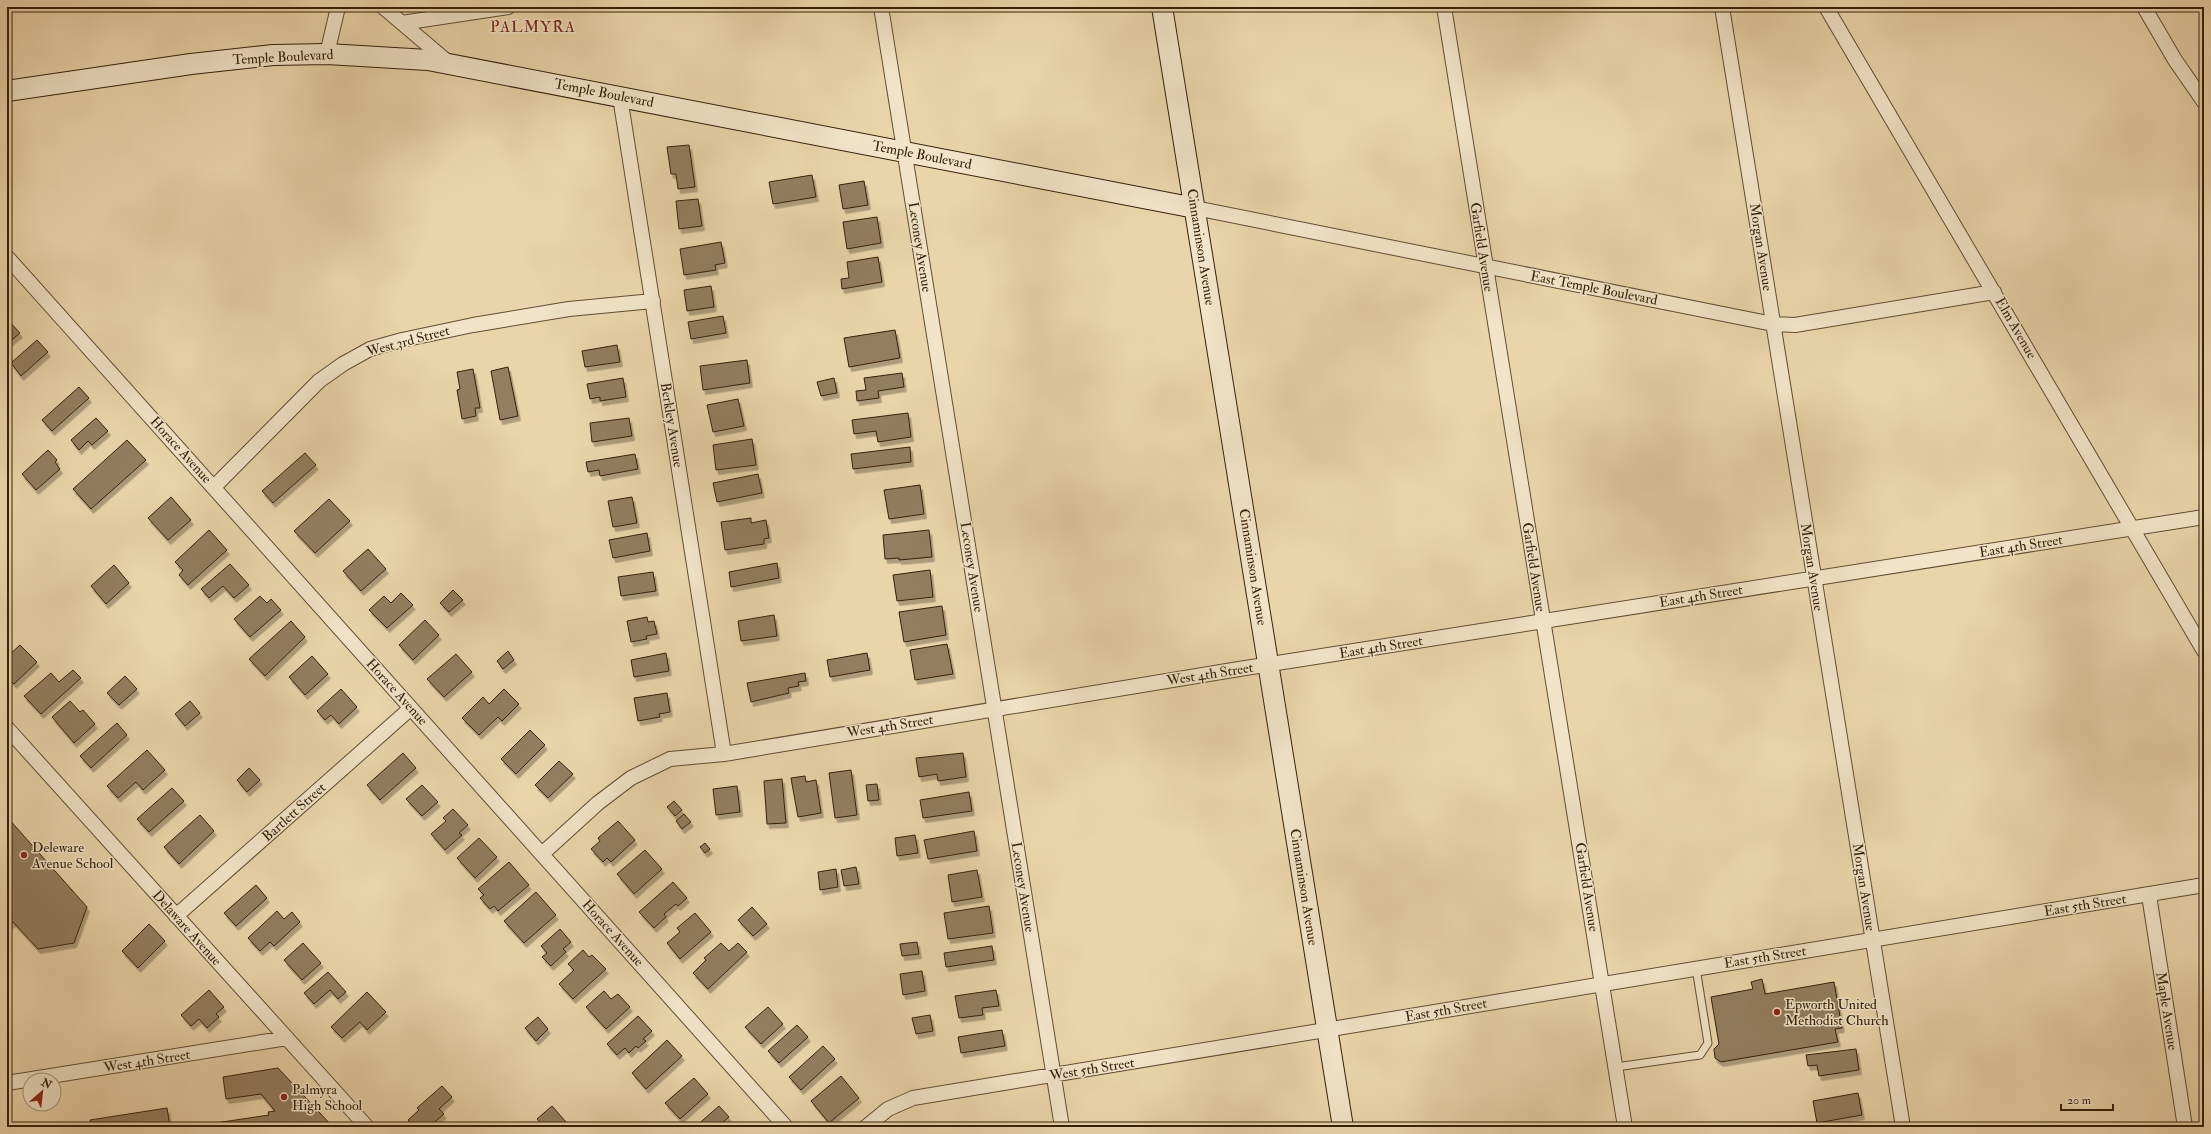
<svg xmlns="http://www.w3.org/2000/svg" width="2211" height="1134" font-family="'IM FELL Double Pica',serif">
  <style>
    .building { fill: #937e5e; stroke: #35200b; filter: url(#shadow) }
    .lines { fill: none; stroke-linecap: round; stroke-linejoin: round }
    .lane-casing { stroke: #624d33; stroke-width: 9 }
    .street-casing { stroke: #624d33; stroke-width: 16 }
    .secondary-casing { stroke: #35200b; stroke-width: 22 }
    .lane { stroke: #f1e4c8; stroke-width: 7 }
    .street { stroke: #f1e4c8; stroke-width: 14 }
    .secondary { stroke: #f1e4c8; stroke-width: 20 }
    .poi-dot { fill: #8f2418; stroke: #f1e4c8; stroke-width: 1.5 }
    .labels { text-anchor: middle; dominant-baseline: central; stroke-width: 3; stroke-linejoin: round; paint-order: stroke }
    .street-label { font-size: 14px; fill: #35200b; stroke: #f1e4c8 }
    .poi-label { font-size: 14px; fill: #35200b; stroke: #f1e4c8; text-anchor: start }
    .quarter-label { font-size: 16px; letter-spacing: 1px; fill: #7a1f14; stroke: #f1e4c8 }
  </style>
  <defs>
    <filter id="shadow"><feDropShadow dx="2.5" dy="4.5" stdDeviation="0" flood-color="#0004"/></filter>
  </defs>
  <rect width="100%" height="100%" fill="#ead5aa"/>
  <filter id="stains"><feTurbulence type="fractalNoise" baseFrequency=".005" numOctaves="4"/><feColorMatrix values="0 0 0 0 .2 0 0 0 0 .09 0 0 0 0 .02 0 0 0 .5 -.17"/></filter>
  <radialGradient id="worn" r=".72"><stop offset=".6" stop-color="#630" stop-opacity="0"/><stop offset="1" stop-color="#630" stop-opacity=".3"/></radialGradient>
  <path class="building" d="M689,145L695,187L678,189L676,174H671L667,147Z
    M812,175L816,197L773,204L769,182Z
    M864,181L868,205L843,209L839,185Z
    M698,199L702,226L679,229L676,201Z
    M877,217L881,243L847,249L843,222Z
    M721,242L725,263L715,265L716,270L684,275L680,249Z
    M878,257L882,282L842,289L841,279L849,278L847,262Z
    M711,286L714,307L687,311L684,290Z
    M723,316L726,333L691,339L688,322Z
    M7,319L20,333L7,344Z
    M895,330L900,358L849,367L844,338Z
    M37,340L48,352L21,376L11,363Z
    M617,345L620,362L585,367L582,351Z
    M747,360L750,383L703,390L700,366Z
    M508,367L518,416L500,420L491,371Z
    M473,369L480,408H475L476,416L462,419L457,390L460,389L457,372Z
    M902,373L904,387L878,391L879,398L857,401L856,391L866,390L864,378Z
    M623,378L626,397L600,401V397L590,399L587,384Z
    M834,378L837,393L821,396L817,382Z
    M79,387L89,398L52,431L42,420Z
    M738,399L744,426L713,432L707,405Z
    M908,413L911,437L878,442L876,431L854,434L852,420Z
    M96,418L108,431L92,445L88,441L79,450L71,440Z
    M629,418L632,436L592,442L590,423Z
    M752,439L756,465L716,470L713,445Z
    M127,440L146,460L91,509L73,489Z
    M910,447L911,462L853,469L851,454Z
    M48,450L57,460L55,462L60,469L36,490L22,474Z
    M305,453L316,465L273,503L262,491Z
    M635,454L638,469L600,476L599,470L588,472L586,462Z
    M758,474L762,493L717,502L713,483Z
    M920,485L924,514L889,519L884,490Z
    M171,497L191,520L168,540L148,518Z
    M632,497L637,523L613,527L608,501Z
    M329,499L350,521L315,553L294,531Z
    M751,518V523L766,520L769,538L764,539V544L725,550L721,522Z
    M209,530L227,550L188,585L179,575L183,570L175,562Z
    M929,530L932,557L899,560V558L885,559L883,535Z
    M647,533L650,551L613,558L609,540Z
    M368,549L386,569L361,591L343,571Z
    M777,563L779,578L731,587L729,572Z
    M230,564L249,585L234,598L223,586L209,598L201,589Z
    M114,565L129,583L106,604L91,586Z
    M930,570L933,597L897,601L893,575Z
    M653,572L656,591L621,596L618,577Z
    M453,590L463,600L449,612L440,603Z
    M401,593L413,605L387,628L369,610L384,596L391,603Z
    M260,596L267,603L271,599L281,610L250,637L234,619Z
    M942,606L946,635L904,642L899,612Z
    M774,615L777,636L741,641L738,621Z
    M647,617L648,622L654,621L657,634L646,636L647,639L631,642L627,621Z
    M425,620L439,635L413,660L399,645Z
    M291,621L305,637L265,676L249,659Z
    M947,644L953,674L915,680L910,650Z
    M20,645L37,662L14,684L7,677V657Z
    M508,651L514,660L503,669L497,661Z
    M666,653L669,671L634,677L631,660Z
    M867,653L870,670L830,677L827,660Z
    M456,654L472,672L444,697L427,679Z
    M312,656L328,674L305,695L289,677Z
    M73,670L81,678L41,714L24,696L51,673L59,682Z
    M805,673L806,681L798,682L799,686L788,688L789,693L751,702L747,683Z
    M125,676L137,689L119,705L107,693Z
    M341,689L357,707L339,724L331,715L325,720L317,711Z
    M504,689L519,704L502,721L498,717L479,735L462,718L483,697L489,704Z
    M667,693L670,712L659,714L660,717L638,721L634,698Z
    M70,701L80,712L83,710L95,724L74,743L52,717Z
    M190,701L200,713L185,726L175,714Z
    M117,723L127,735L91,768L80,756Z
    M530,730L545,745L516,774L501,759Z
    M147,750L165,770L143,790L136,782L118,798L107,786Z
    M403,753L416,768L380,800L367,785Z
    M963,753L966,777L938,781L937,774L919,777L916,758Z
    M559,761L573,774L548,798L535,785Z
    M249,768L260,780L247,792L237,780Z
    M851,770L857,815L835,818L829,773Z
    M805,776L806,782L816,780L821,813L798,817L791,778Z
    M782,779L786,823L767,824L764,781Z
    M877,784L879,800L868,801L866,785Z
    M422,785L438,802L422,816L406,799Z
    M737,786L740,812L716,815L713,789Z
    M172,788L184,801L149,832L137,819Z
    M969,792L972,811L923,818L920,800Z
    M674,801L682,810L675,816L667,807Z
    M453,809L468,825L459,833L462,835L445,850L431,834L446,821L443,818Z
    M684,814L691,822L682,829L676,821Z
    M200,815L214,831L179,864L164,847Z
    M7,817L87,907L74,943L38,949L13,922L9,925L7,922Z
    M618,821L635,840L611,862L607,858L603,862L591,849L600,841L598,838Z
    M974,831L977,851L928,859L924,840Z
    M915,835L918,853L897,856L895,838Z
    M479,838L497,857L475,878L457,858Z
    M705,843L710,849L705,853L700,847Z
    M645,850L662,869L634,894L617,874Z
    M509,862L529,885L498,911L494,906L490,909L480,898L484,895L478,889Z
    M856,867L859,884L844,886L841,870Z
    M836,869L838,887L820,890L818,872Z
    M977,870L982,897L952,902L948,875Z
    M673,882L687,898L678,906L676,904L664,914L666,917L654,928L639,912Z
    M256,885L267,898L236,926L224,913Z
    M536,892L556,915L524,943L504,921Z
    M989,906L993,933L948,939L944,913Z
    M752,907L767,924L753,936L738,920Z
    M277,911L284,919L292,912L300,922L274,946L270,942L260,951L248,938Z
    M695,913L711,932L680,959L667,943L680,932L677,928Z
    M149,924L165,941L138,968L122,951Z
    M560,929L571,942L563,949L566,952L551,966L542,957L547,953L541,946Z
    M917,942L919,954L902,956L900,944Z
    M303,943L321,963L302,980L284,960Z
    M721,943L729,951L738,943L747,952L708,989L693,973L706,960L704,958Z
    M992,946L994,960L946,967L944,953Z
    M583,950L589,957L592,955L606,969L573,999L559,984L574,970L568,964Z
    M922,971L925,991L903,995L900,974Z
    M328,972L346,992L338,999L330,990L314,1004L304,993Z
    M1762,979L1765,994L1834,982L1842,1028L1835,1029L1838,1042L1721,1062L1715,1058L1714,1049L1719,1044L1711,997L1753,989L1751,982Z
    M209,990L224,1007L216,1014L219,1017L207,1028L199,1019L191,1026L181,1015Z
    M996,990L999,1006L982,1008L983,1015L959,1018L955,996Z
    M604,991L611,999L618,994L630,1007L606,1029L586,1007Z
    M367,992L386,1012L367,1030L360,1022L342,1038L331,1027Z
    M768,1007L783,1024L761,1044L745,1027Z
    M930,1015L933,1031L916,1034L912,1018Z
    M638,1016L652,1031L643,1039L646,1041L638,1048L636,1046L629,1053L625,1048L617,1055L607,1044Z
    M538,1017L548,1029L536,1041L525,1028Z
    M797,1025L808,1037L779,1063L768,1051Z
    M1002,1030L1005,1046L961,1053L958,1037Z
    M667,1040L682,1056L646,1089L632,1073Z
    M823,1046L835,1059L801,1090L789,1077Z
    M1856,1049L1859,1070L1819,1076L1817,1065L1808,1066L1806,1055Z
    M278,1068L333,1127H207H209V1124L269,1115L268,1112L275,1111L261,1094L226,1099L223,1077Z
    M841,1076L859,1098L829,1123L811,1101Z
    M694,1078L708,1094L680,1119L665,1103Z
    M442,1086L452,1097L439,1109L444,1114L429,1127H414L408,1120L419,1110L417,1108Z
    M1858,1093L1862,1115L1817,1123L1813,1101Z
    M552,1106L566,1122L560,1127H544L537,1119Z
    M719,1106L729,1117L717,1127H695Z
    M167,1108L170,1127H91L90,1120Z"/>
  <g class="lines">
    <g class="lane-casing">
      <path id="lane" d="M1616,1067L1700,1055L1708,1043L1696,968"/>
    </g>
    <g class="street-casing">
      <path id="street" d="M383,7L449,63
        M881,7L1062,1127
        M1444,7L1625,1127
        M1722,7L1903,1127
        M1826,7L2204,651
        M2144,7L2175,60L2204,102
        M402,23L508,7
        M327,54L338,7
        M620,97L724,754
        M1195,208L1773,324L1795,325L1994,292
        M7,257L786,1127
        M214,487L319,381L343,364L370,349L402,340L473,325L569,309L653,301
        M7,728L367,1127
        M542,854L598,803L631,778L670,759L724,754L1239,669L2204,517
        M2149,895L2185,1127
        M176,916L411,708
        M7,1083L287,1038
        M866,1127L888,1109L913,1098L2204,885"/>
    </g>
    <g class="secondary-casing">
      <path id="secondary" d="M1162,7L1343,1127
        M7,91L191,64L273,55L327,54L428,60L1195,208"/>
    </g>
    <use href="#lane" class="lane"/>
    <use href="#street" class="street"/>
    <use href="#secondary" class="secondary"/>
  </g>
  <g class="poi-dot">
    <circle cx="24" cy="855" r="4"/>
    <circle cx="1777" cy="1012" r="4"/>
    <circle cx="284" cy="1097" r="4"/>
  </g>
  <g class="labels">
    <g class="street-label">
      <text transform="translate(283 57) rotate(-3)">Temple Boulevard</text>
      <text transform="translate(604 93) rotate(11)">Temple Boulevard</text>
      <text transform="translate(922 155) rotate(11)">Temple Boulevard</text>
      <text transform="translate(920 247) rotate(81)">Leconey Avenue</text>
      <text transform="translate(1201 247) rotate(81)">Cinnaminson Avenue</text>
      <text transform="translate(1482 247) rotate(81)">Garfield Avenue</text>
      <text transform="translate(1761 247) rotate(81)">Morgan Avenue</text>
      <text transform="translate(1594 288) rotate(11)">East Temple Boulevard</text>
      <text transform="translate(2016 328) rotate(60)">Elm Avenue</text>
      <text transform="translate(408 341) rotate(-15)">West 3rd Street</text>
      <text transform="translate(672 425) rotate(81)">Berkley Avenue</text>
      <text transform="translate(181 450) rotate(48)">Horace Avenue</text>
      <text transform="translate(2021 546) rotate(-9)">East 4th Street</text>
      <text transform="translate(972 567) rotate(81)">Leconey Avenue</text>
      <text transform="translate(1253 567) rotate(81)">Cinnaminson Avenue</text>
      <text transform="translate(1534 567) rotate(81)">Garfield Avenue</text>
      <text transform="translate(1812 567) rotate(81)">Morgan Avenue</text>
      <text transform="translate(1701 596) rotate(-9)">East 4th Street</text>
      <text transform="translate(1381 647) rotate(-9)">East 4th Street</text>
      <text transform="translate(1210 674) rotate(-9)">West 4th Street</text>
      <text transform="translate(397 692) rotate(48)">Horace Avenue</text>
      <text transform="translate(890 726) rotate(-9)">West 4th Street</text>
      <text transform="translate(294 812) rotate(-42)">Bartlett Street</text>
      <text transform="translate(1023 887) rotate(81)">Leconey Avenue</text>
      <text transform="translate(1304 887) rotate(81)">Cinnaminson Avenue</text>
      <text transform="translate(1587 887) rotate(81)">Garfield Avenue</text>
      <text transform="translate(1864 887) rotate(81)">Morgan Avenue</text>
      <text transform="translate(2085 905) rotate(-9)">East 5th Street</text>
      <text transform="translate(187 928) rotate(48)">Delaware Avenue</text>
      <text transform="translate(613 933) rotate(48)">Horace Avenue</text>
      <text transform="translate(1765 957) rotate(-9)">East 5th Street</text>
      <text transform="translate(1446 1010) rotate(-10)">East 5th Street</text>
      <text transform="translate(2167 1011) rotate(81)">Maple Avenue</text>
      <text transform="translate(147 1061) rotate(-9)">West 4th Street</text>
      <text transform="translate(1092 1069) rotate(-9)">West 5th Street</text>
    </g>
    <g class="poi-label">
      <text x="32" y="847">Deleware<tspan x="32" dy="16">Avenue School</tspan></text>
      <text x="1785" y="1004">Epworth United<tspan x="1785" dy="16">Methodist Church</tspan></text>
      <text x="292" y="1089">Palmyra<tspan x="292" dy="16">High School</tspan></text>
    </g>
    <g class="quarter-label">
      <text x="533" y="27">PALMYRA</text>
    </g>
  </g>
  <rect width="2211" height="1134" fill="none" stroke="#ead5aa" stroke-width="24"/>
  <rect x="8" y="8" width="2195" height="1118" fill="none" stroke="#35200b" stroke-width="2"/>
  <rect x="12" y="12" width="2187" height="1110" fill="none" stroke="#35200b"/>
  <g transform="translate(42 1092) rotate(28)"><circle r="19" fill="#f1e4c8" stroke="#a6967c"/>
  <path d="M0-3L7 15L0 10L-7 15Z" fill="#8f2418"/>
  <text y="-6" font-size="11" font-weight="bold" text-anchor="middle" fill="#35200b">N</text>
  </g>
  <path d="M2061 1104v6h52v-6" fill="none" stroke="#35200b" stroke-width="2"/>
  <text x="2067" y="1104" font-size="12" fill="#35200b" stroke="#f1e4c8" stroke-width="3" paint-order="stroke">20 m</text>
  <rect width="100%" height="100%" filter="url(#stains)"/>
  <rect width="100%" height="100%" fill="url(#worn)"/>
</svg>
